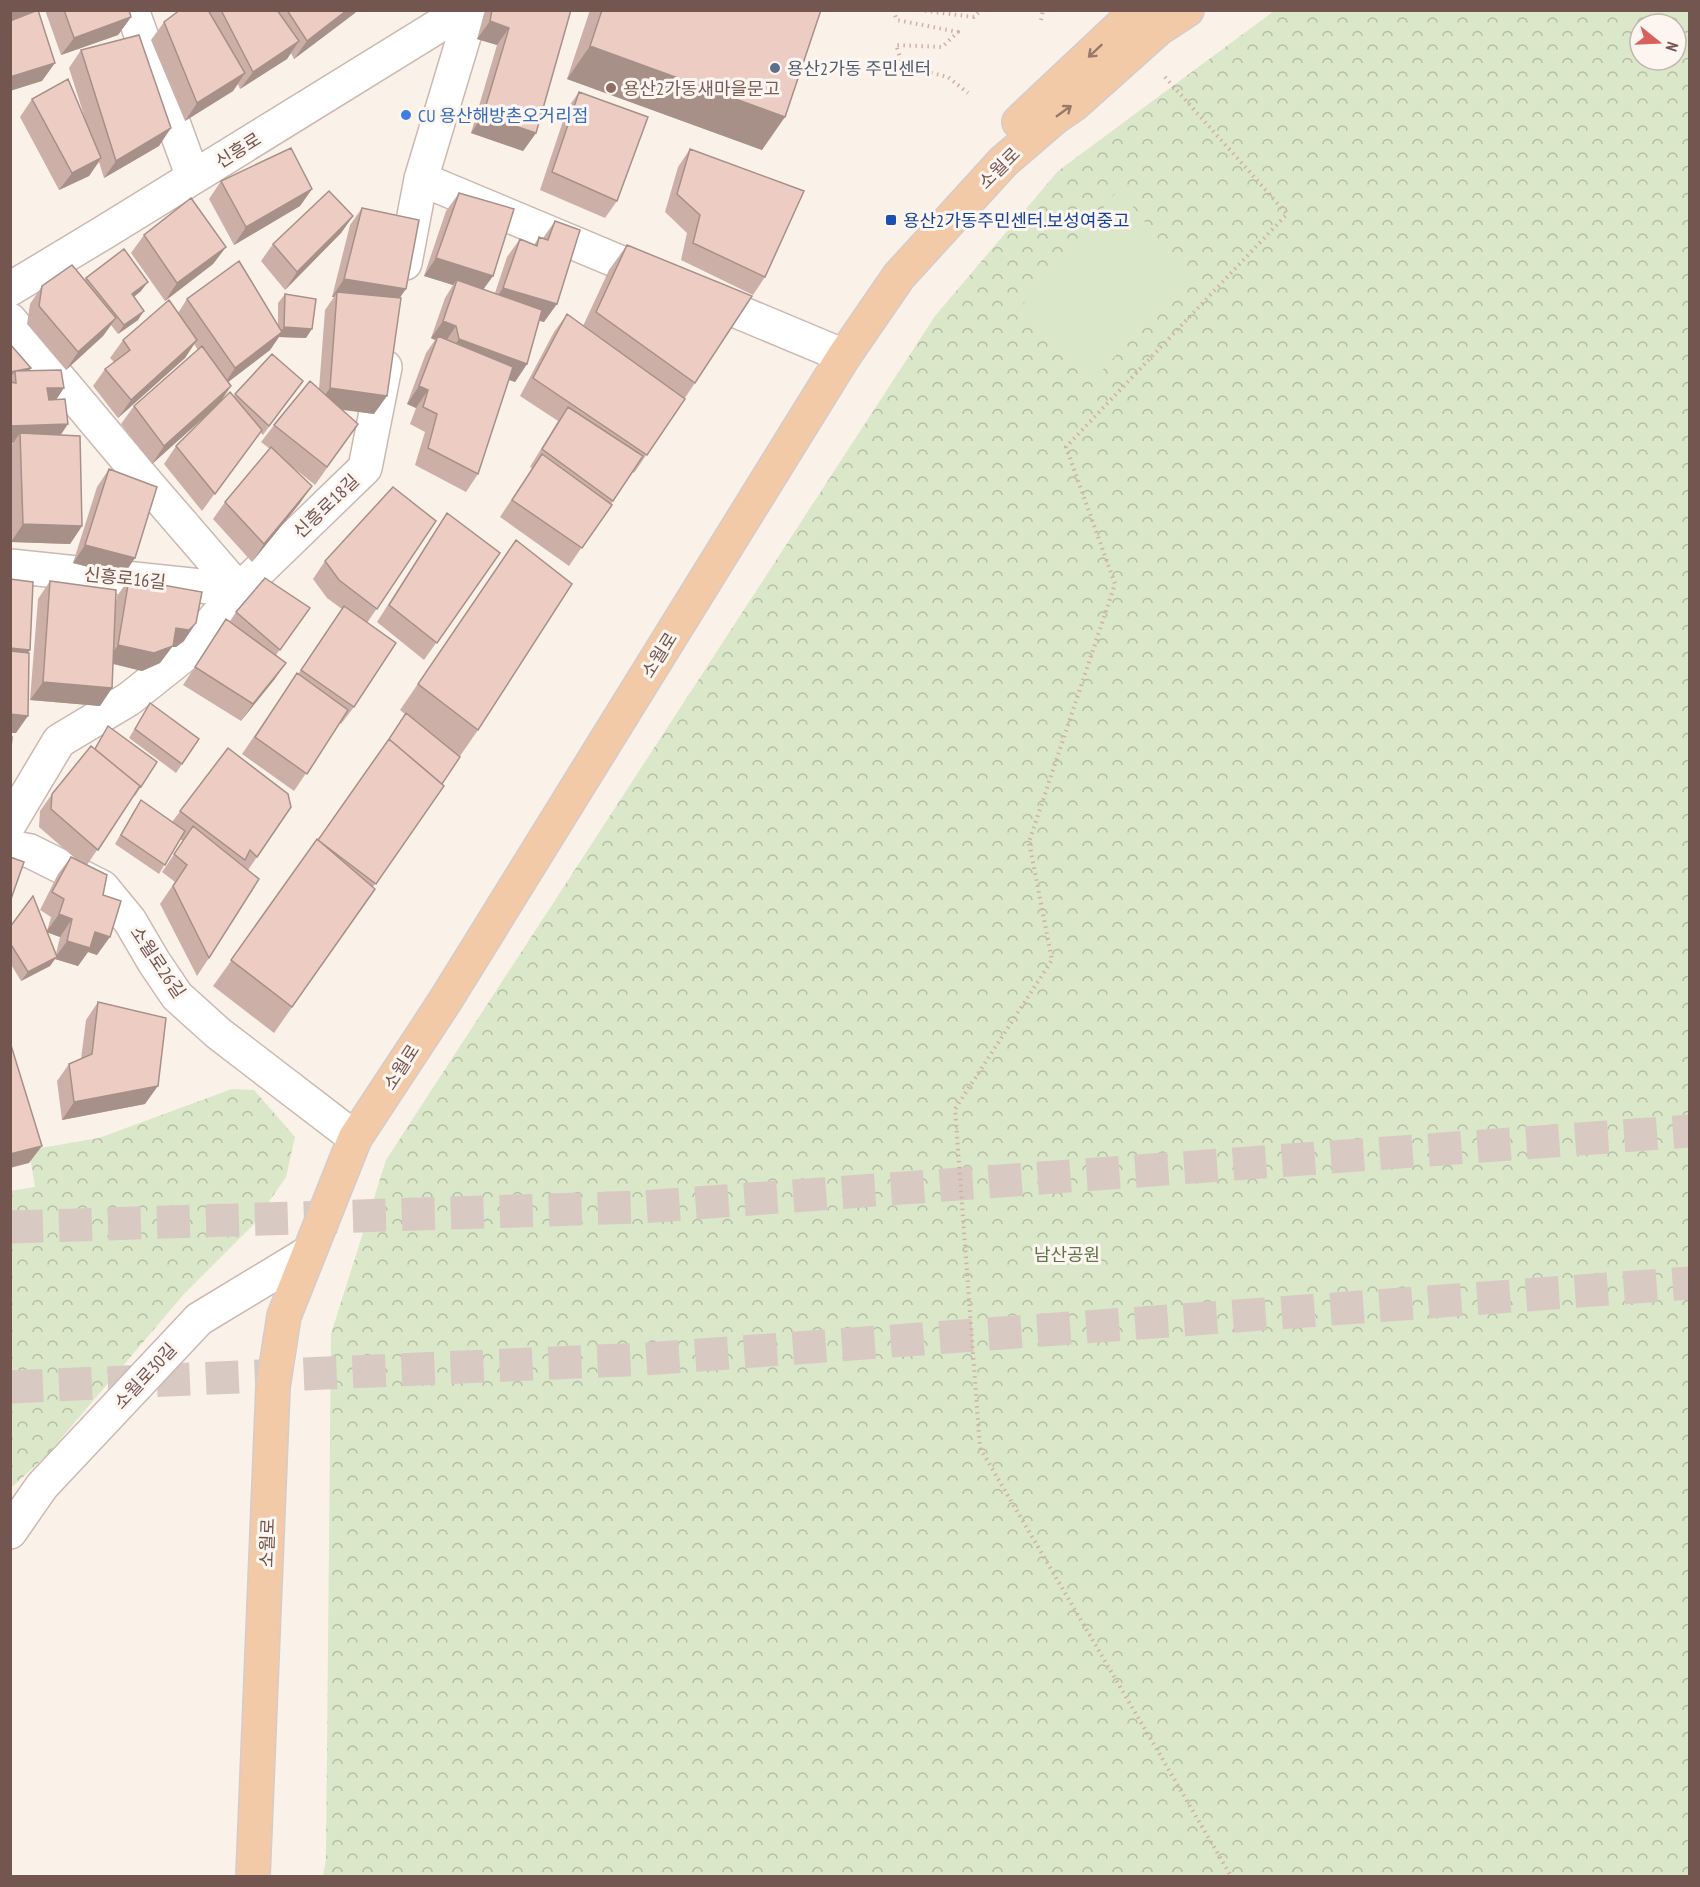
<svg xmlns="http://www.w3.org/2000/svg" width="1700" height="1887" font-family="'PT Sans Narrow','Noto Sans KR',sans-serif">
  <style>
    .forest { fill: url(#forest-crowns); fill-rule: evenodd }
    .pitch { fill: #dae7c8 }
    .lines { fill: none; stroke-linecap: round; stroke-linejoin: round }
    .major-tunnel { stroke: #d8cac2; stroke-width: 33; stroke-dasharray: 33 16; stroke-linecap: butt }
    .minor-casing { stroke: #cbb8b0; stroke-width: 36 }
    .major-casing { stroke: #d5ccca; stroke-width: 36 }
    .path { stroke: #d2b0a6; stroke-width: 4; stroke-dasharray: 1.5 4.5; stroke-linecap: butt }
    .minor { stroke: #fff; stroke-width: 33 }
    .major { stroke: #f2caa8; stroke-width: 33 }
    .wall { fill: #ccb0a8; fill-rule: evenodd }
    .shaded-wall { fill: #a69088 }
    .building { fill: #edcdc3; stroke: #a69088; stroke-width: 1.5 }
    .oneway { stroke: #98796a }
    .service-dot { fill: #5c6f8a; stroke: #fdf5ef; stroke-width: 2 }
    .education-dot { fill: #8d6e63; stroke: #fdf5ef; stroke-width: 2 }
    .shop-dot { fill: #3f7fe0; stroke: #fdf5ef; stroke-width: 2 }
    .transit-dot { fill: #1a4fb4; stroke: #fdf5ef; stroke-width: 2 }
    .labels { text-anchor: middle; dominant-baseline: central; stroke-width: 6; stroke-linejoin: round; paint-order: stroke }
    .service-label { font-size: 18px; fill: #4e5e75; stroke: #fdf5ef; text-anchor: start }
    .education-label { font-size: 18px; fill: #785e54; stroke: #fdf5ef; text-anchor: start }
    .shop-label { font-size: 18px; fill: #366cbe; stroke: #fdf5ef; text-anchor: start }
    .street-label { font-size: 18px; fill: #72564f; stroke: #fdf5ef }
    .transit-label { font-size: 18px; fill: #164399; stroke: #fdf5ef; text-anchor: start }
    .park-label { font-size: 18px; fill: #5e7748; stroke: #fdf5ef }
  </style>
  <defs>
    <pattern id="forest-crowns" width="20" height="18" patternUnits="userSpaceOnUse" patternTransform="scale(1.5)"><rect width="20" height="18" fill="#dae7c8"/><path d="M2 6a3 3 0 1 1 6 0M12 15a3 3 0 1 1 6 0" fill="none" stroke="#b5bea5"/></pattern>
  </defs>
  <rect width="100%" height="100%" fill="#faf1e9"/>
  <path class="forest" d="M1274,11H1689V1876H323L326,1859L331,1334L386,1160L935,316L1058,171ZM1640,24H1676V60H1640Z
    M232,1089L254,1090L295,1137L286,1177L253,1225L184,1294L47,1455L12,1487H10V1191L35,1187L29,1150L99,1138Z"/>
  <path class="pitch" d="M1119,189L1187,275L1092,382L1018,310Z"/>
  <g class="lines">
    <path class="major-tunnel" d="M10,1227L641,1207L1690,1131
      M10,1387L645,1359L1690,1283"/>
    <g class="minor-casing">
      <path id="minor" d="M132,10L193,177
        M421,179L844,356
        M405,263L421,179L472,10
        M10,289L103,233L464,10
        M10,320L151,488L239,590
        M10,566L239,590
        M10,823L59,741L129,699L183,656L239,590L365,468L385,367
        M10,847L30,851L102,887L130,921L154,962L177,996L218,1033L355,1138
        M10,1532L42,1486L199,1319L308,1253"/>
    </g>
    <g class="major-casing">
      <path id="major" d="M1019,122L1138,10
        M253,1876L273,1387L284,1316L355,1138L445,1001L844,356L899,276L1003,162L1054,118L1073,105L1158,29L1187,10"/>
    </g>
    <path class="path" d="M893,10L897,20L958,32L942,47L896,45L903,66L948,77L968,93
      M919,10L974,17L981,10
      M1041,20L1043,10
      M1165,77L1287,214L1066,447L1115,584L1029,842L1052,960L955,1109L980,1448L1231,1876"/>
    <use href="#minor" class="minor"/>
    <use href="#major" class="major"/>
  </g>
  <path class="wall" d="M45,10H129L131,17L118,35L61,55Z
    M180,10H357L355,13L294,59L291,53L287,59L240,89L238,84L233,91L185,121L151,40L164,22Z
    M485,10H571L536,133L523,151L471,133L497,45L477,39Z
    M590,10H821L762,150L567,79Z
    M81,50L159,146L104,178L99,162L89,176L59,190L20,117L32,99L87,125L69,68Z
    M579,92L617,201L605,218L540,190L567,109Z
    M690,149L765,277L753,295L681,260L687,233L665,212L678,167Z
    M221,181L312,189L300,206L234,245L209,199Z
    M459,193L493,276L483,289L495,293L507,257L520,239L534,245L539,237L543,238L555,221L544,322L539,321L527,364L515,382L509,380L478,474L466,492L415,465L425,432L410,424L416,408L407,404L426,353L435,340L431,338L445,298L453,285L424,276L446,211Z
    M362,208L399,298L374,414L342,410L358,424L315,485L294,468L300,503L252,562L213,519L225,502L270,449L261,442L274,425L319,389L325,310L334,297H332L350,225Z
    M353,216L341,233L285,290L261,261L273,244Z
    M144,235L226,247L213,264L165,301L131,253Z
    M627,245L695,383L634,473L633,472L569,566L500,517L532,468L530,467L558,421L520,396L554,332L567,314L583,326L609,270Z
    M86,278L141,291L134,297L138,320L118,334L111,325L103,336L66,370L27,324L30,304L42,286L84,280Z
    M285,294L306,338L279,337L270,350L228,382L231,386L220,402L234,396L272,354L303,381L263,435L260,432L202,511L164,464L176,446L212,410L152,464L121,424L134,406L198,350L194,344L185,358L118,418L93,386L105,369L114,362L110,358L123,340L178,313L187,299L278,326V303Z
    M10,344L29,371L56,399L60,435L82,526L70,544L11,542L10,447L13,443H10Z
    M109,469L123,576L73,563L97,487Z
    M447,513L500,553L424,660L377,622L435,531Z
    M436,521L367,623L354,707L341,724L340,723L294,791L242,754L285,691L297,673L298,674L342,609L327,598L313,579L325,561Z
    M516,540L478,730L460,756L440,741L442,784L444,786L373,887L375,889L274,1033L213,986L318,840L389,739L405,714L400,710Z
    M129,579L184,641L176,647H172L160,663L142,671L113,664L112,688L100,706L30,700L38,599L50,581L115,606L117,596Z
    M310,608L276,655L286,663L274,680L241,721L183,685L226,619L230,621L236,612Z
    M150,703L199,739L176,773L129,738Z
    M108,726L157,762L135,796L134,795L87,865L103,895L97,955L88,952L78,966L55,959L50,966L21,981L10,963V927L47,931L51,917L40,910L58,874L71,857L77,860L39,827L40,811L52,794L94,749ZM47,932L60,937L56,954Z
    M228,748L257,857L248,870L209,958L197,976L160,904L175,882L162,872L183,841L180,839L159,874L115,844L135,809L141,800L172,822Z
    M98,1002L145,1104L62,1120L57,1081L69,1064L81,1059L86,1020Z"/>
  <path class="shaded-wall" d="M19,10H36L28,21L10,27V13Z
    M347,10H357L355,13L294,59L307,41Z
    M131,17L118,35L61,55L74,38Z
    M490,21L509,28L497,45L477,39Z
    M299,41L287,59L240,89L253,72Z
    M590,46L785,117L762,150L567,79Z
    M55,63L42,81L10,91V77Z
    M245,73L233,91L185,121L197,103Z
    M483,115L536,133L523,151L471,133Z
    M171,128L159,146L104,178L116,161Z
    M101,158L89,176L59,190L72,173Z
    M312,189L300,206L234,245L246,227Z
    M353,216L341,233L285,290L297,272Z
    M226,247L213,264L165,301L177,283Z
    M436,258L493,276L480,294L457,280L453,285L424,276Z
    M344,279L406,289L394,306L337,292L334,297H332Z
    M148,282L141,291L126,303L132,294Z
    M503,288L557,304L544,322L491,305Z
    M144,311L138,320L118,334L124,325Z
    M116,318L103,336L66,370L78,352Z
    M443,321L456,326L444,344L438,336L435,340L431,338Z
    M284,327L312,329L306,338L279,337L270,350L223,386L235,368L280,333Z
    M459,339L527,364L515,382L446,357Z
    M197,340L185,358L118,418L131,400Z
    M31,368L24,377L15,371L10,378V372Z
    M231,386L219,404L152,464L164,446Z
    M419,386L428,390L416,408L407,404Z
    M47,388H64L52,406H35Z
    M330,388L387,396L374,414L317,406Z
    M68,424L56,442L20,433L13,443H10V426Z
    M312,486L300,503L252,562L264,544Z
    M23,524L82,526L70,544L11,542Z
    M85,545L135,558L123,576L73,563Z
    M196,623L184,641L176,647H172L160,663L142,671L106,662L118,645Z
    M10,648L30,650L17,667H10Z
    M286,663L274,680L241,721L253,704Z
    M43,682L112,688L100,706L30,700Z
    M10,714L28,716L16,733H10Z
    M59,914L72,919L60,937L46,932Z
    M95,932L110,937L97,955L88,952L78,966L55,959L50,966L21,981L28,972L55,958L67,941Z
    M158,1086L145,1104L62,1120L74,1102Z
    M42,1146L29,1163L10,1168V1154Z"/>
  <path class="building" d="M10,10H19L10,13Z
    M38,10L55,63L10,77V21Z
    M64,10H129L131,17L74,38Z
    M180,10H208L245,73L197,103L164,22Z
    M221,10H277L299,41L253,72Z
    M287,10H347L307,41Z
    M492,10H571L536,133L483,115L509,28L490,21Z
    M602,10H821L785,117L590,46Z
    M139,35L171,128L116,161L81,50Z
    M68,79L101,158L72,173L32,99Z
    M579,92L648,117L617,201L552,172Z
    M291,148L312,189L246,227L221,181Z
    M690,149L804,191L765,277L693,243L700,215L677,194Z
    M329,191L353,216L297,272L273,244Z
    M459,193L514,209L493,276L436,258Z
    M191,198L226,247L177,283L144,235Z
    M362,208L419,220L406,289L344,279Z
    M555,221L580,230L557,304L503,288L520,239L537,246L539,237L548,240Z
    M627,245L752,296L695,383L596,312Z
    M124,249L148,282L132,294L144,311L124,325L86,278Z
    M239,261L282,332L235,368L187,299Z
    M72,265L116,318L78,352L39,306L42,286Z
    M457,280L542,310L527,364L459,339L456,326L443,321Z
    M337,292L401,298L387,396L330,388Z
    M285,294L316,299L312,329L284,327Z
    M169,300L197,340L131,400L105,369L130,350L123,340Z
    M567,314L685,399L647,455L533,378Z
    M438,336L513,367L478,474L428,448L437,414L423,407L428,390L419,386Z
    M10,344L31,368L10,372Z
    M202,346L231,386L164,446L134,406Z
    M272,354L303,381L269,426L235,394Z
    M61,370L64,388H47L49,400L65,399L68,424L10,426V382L16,383L15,371Z
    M310,381L358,424L327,467L274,425Z
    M230,392L262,430L215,494L176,446Z
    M568,407L643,456L613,501L542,449Z
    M20,433L80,436L82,526L23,524Z
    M271,447L312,486L264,544L225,502Z
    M542,454L612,505L582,548L512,500Z
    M109,469L157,487L135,558L85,545Z
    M393,487L436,521L377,609L339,580L325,561Z
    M447,513L500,553L437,643L389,605Z
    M516,540L572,584L478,730L418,684Z
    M265,578L310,608L280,650L236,612Z
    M10,579L33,582L30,650L10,648Z
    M129,579L202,592L196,623L189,630L176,628L173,646L154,653L118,645Z
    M50,581L116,590L112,688L43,682Z
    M344,606L396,643L354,707L301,670Z
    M226,619L286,663L253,704L195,667Z
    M10,651L29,653L28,716L10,714Z
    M297,673L348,710L307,774L255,737Z
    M150,703L199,739L182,764L135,729Z
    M406,713L460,757L442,784L389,739Z
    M108,726L157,762L141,787L95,749Z
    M10,737H12L10,759Z
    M389,739L444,786L376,884L318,840Z
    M91,746L140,786L98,850L51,809L52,794Z
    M228,748L288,794L291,807L257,857L250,850L245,860L180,811Z
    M141,800L185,831L165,865L121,835Z
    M193,826L259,879L209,958L173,886L187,865L174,854Z
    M317,839L375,889L292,1007L231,960Z
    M10,857L24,862L10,902Z
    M71,857L107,875L103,895L121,901L110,937L95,932L90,948L67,941L72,919L59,914L64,899L52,892Z
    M33,896L57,957L28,972L10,943V927Z
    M98,1002L166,1018L158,1086L74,1102L69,1064L92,1054Z
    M10,1042L42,1146L10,1154Z"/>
  <defs><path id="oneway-shaft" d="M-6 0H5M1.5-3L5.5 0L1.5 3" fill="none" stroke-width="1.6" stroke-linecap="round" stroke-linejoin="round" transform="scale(1.5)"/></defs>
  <g class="oneway">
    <use href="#oneway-shaft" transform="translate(1095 51) rotate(137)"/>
    <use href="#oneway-shaft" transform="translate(1064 111) rotate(-36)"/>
  </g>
  <circle class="service-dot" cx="775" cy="68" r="6"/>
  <circle class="education-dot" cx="611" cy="88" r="6"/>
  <circle class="shop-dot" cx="406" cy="115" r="6"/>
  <rect class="transit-dot" x="885" y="214" width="12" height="12" rx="3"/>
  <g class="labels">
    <g class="service-label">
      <text x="787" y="68">용산2가동 주민센터</text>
    </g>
    <g class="education-label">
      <text x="623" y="88">용산2가동새마을문고</text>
    </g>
    <g class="shop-label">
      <text x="418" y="115">CU 용산해방촌오거리점</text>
    </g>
    <g class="street-label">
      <text transform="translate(238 150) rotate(-32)">신흥로</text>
      <text transform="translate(999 168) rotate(-45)">소월로</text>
      <text transform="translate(326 506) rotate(-44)">신흥로18길</text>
      <text transform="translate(125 578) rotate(6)">신흥로16길</text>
      <text transform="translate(659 655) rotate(-58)">소월로</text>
      <text transform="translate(158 962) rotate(56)">소월로26길</text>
      <text transform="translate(401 1067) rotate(-57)">소월로</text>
      <text transform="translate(145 1376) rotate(-47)">소월로30길</text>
      <text transform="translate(267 1543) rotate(-88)">소월로</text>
    </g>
    <g class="transit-label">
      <text x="903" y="220">용산2가동주민센터.보성여중고</text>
    </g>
    <g class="park-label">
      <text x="1067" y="1254">남산공원</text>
    </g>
  </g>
  <rect width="1700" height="1887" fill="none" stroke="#72564f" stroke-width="24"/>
  <g transform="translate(1658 42) rotate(108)"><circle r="28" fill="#fdf5ef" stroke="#c5b5af" stroke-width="1.5"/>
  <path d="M0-4.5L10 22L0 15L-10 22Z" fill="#d7615b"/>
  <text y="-9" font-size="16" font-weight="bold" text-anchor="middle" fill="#72564f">N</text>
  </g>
</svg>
